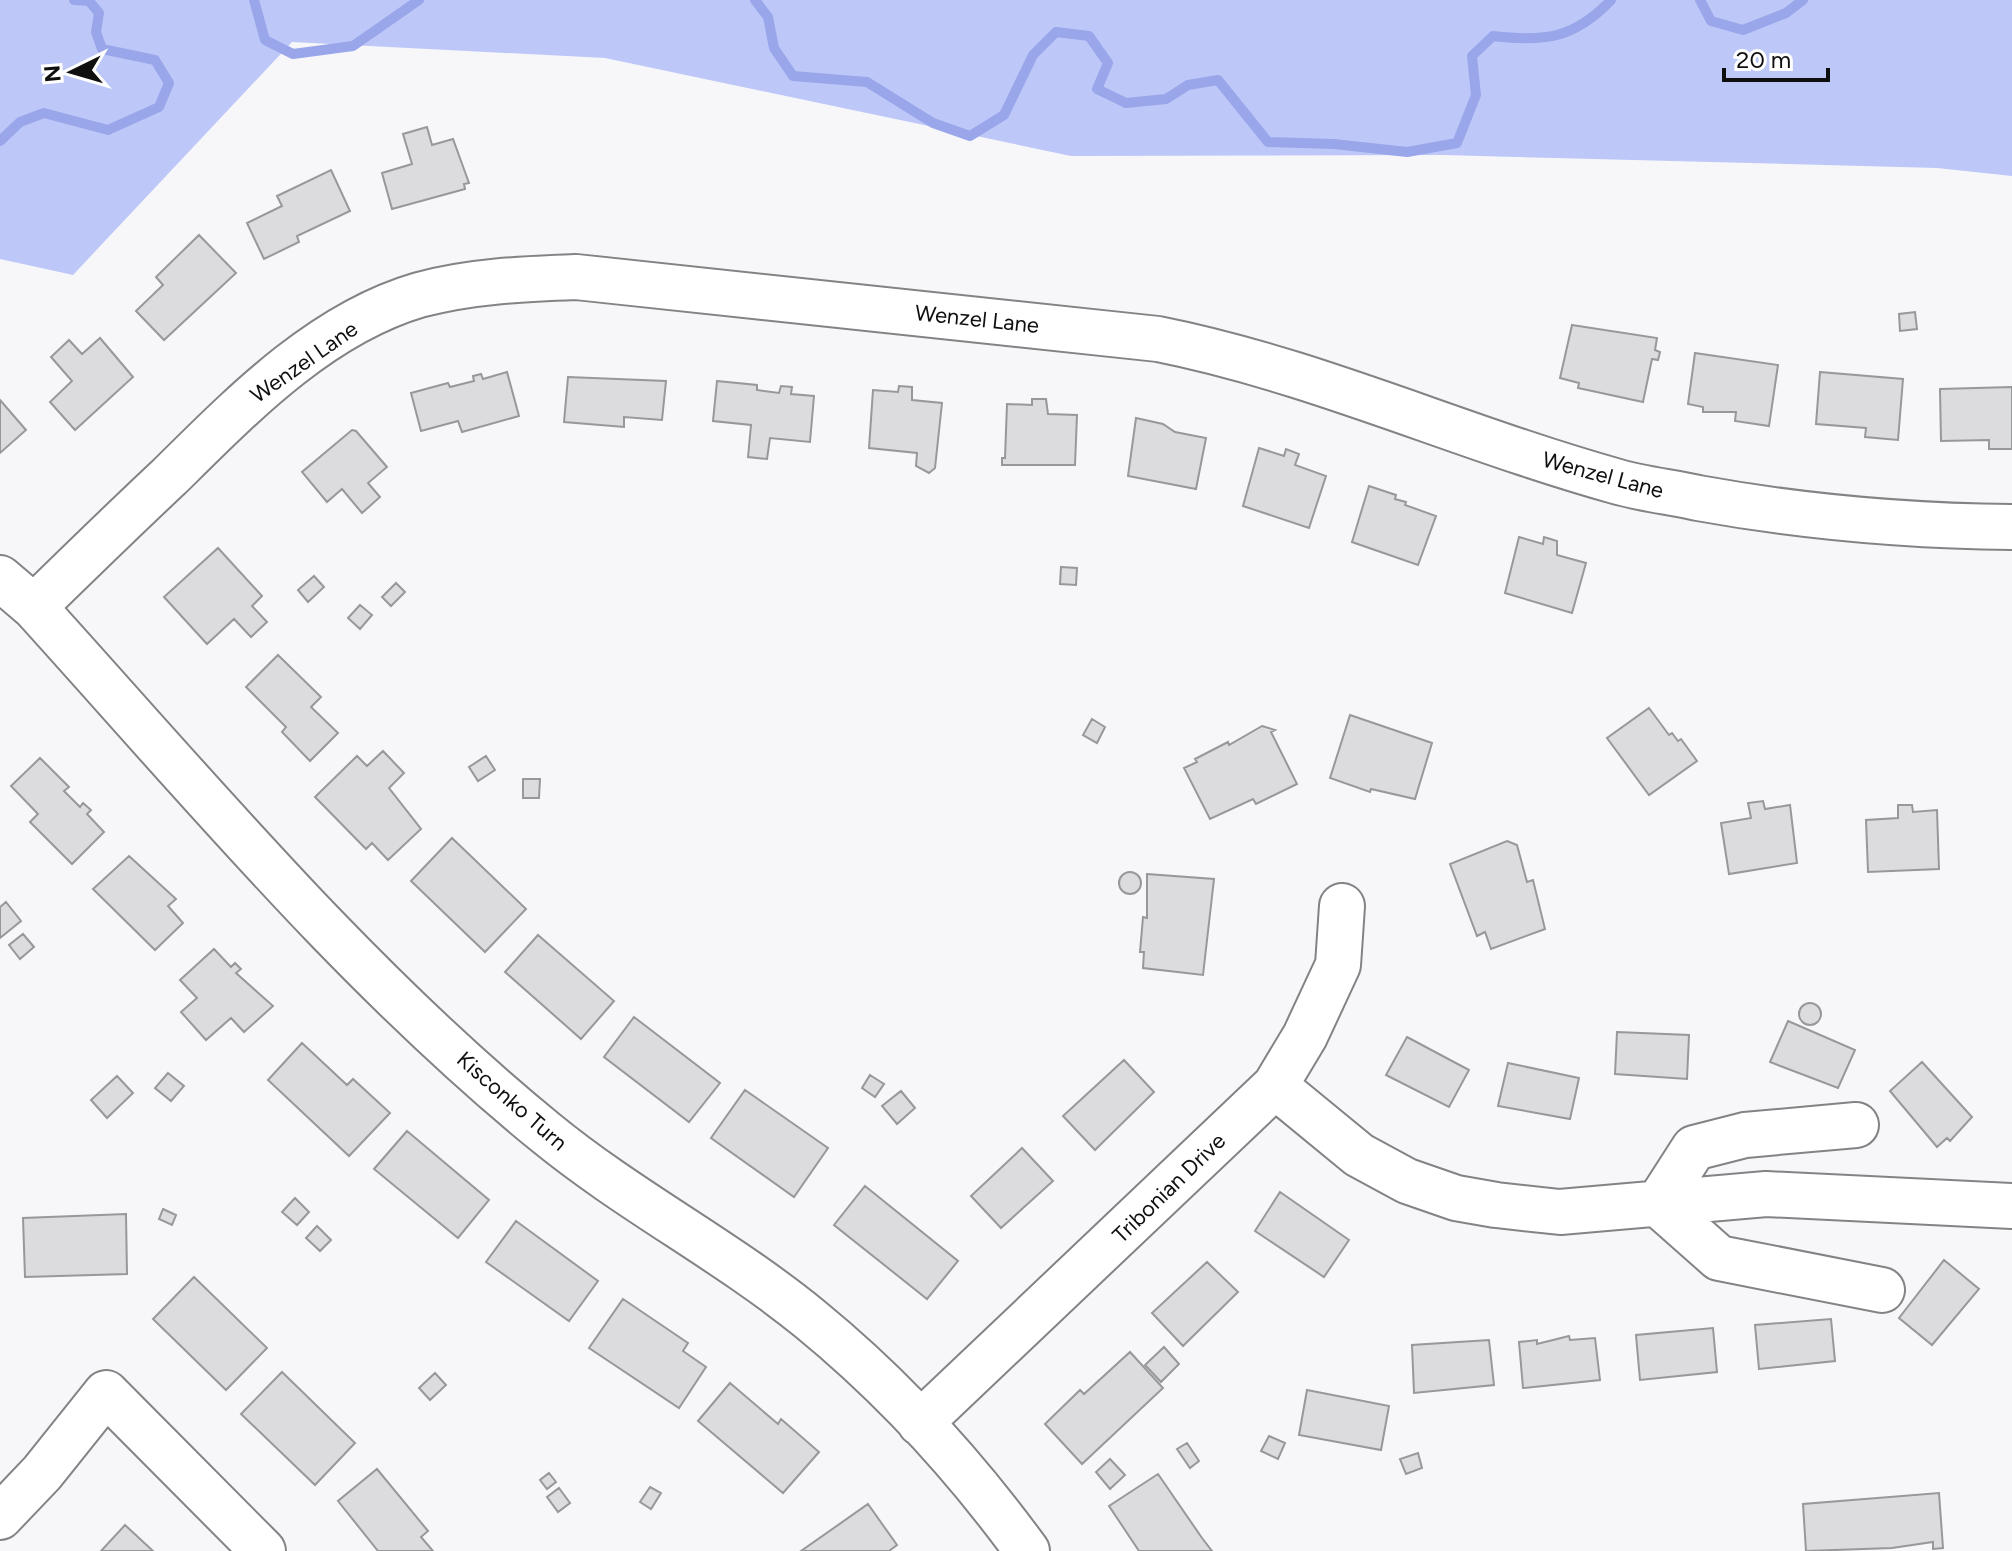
<svg xmlns="http://www.w3.org/2000/svg" width="2012" height="1551" font-family="Figtree,sans-serif">
  <style>
    .green { fill: #bec8f8 }
    .lines { fill: none; stroke-linecap: round; stroke-linejoin: round }
    .stream { stroke: #99a6ea; stroke-width: 10 }
    .building { fill: #dcdcdf; stroke: #97989b; stroke-width: 2 }
    .minor-casing { stroke: #838386; stroke-width: 48 }
    .minor { stroke: #fff; stroke-width: 44 }
    .labels { text-anchor: middle; dominant-baseline: central; stroke-width: 7; stroke-linejoin: round; paint-order: stroke }
    .street-label { font-size: 22px; fill: #0f0f10; stroke: #fff }
  </style>
  <rect width="100%" height="100%" fill="#f7f7fa"/>
  <path class="green" d="M0,0H2012V176L1937,168L1443,155L1071,156L605,58L292,42L73,275L0,259Z"/>
  <g class="lines">
    <path class="stream" d="M254,0L265,40L293,54L353,46L419,0
      M755,0L768,17L774,48L793,76L867,82L933,123L970,136L1004,115L1033,55L1056,32L1089,36L1108,63L1097,89L1126,103L1166,99L1188,85L1218,80L1268,142L1334,144L1407,152L1457,143L1476,95L1472,56L1493,36C1544,42 1574,39 1611,0
      M1700,0L1711,21L1743,30L1786,13L1803,0
      M0,141L20,122L44,113L108,130L159,107L169,83L155,60L102,49L96,32L99,13L89,1L74,0"/>
  </g>
  <path class="building" d="M427,127L432,145L453,139L469,183L464,184L465,189L392,209L382,173L412,164L403,134Z
    M331,170L350,211L297,236L299,242L264,259L247,223L282,206L277,196Z
    M199,235L236,273L164,340L136,311L163,285L156,277Z
    M1915,312L1917,329L1900,331L1899,314Z
    M1572,325L1657,338L1655,350L1660,352L1658,360L1652,359L1643,402L1578,388L1579,383L1560,378Z
    M100,338L133,377L75,430L50,402L72,381L51,357L69,340L82,354Z
    M1695,353L1778,365L1769,426L1735,421L1736,412H1703V407L1688,404Z
    M507,372L519,416L462,432L458,421L421,431L411,393L448,383L450,387L474,381L473,376L481,374L483,379Z
    M1820,372L1903,379L1898,440L1865,437L1866,428L1816,424Z
    M568,377L666,381L662,420L624,417V427L564,422Z
    M717,381L757,385V390L779,393L781,386L792,387L791,394L814,396L810,442L770,438L767,459L748,457L751,425L713,421Z
    M899,386L912,387V400L942,403L935,468L929,473L916,466L917,453L869,448L873,390L898,392Z
    M2012,387V449H1989V440L1941,441L1940,389Z
    M1032,399H1046L1048,414L1077,415L1075,465H1002V458H1005L1007,404L1032,405Z
    M0,400L26,430L0,453Z
    M1136,418L1163,424L1175,432L1206,438L1196,489L1128,476Z
    M352,430L356,431L387,467L368,483L380,497L362,513L342,489L327,502L302,472Z
    M1259,448L1284,456L1286,449L1299,454L1295,465L1326,476L1309,528L1243,506Z
    M1369,486L1396,495L1395,499L1406,502L1405,505L1436,516L1418,565L1352,542Z
    M1519,537L1543,544L1544,537L1557,541V555L1586,563L1572,613L1505,593Z
    M218,548L262,596L252,606L267,622L251,637L234,619L207,644L164,597Z
    M1061,567L1077,568L1076,585L1060,584Z
    M314,576L324,587L308,602L298,590Z
    M396,583L405,592L391,606L382,597Z
    M360,605L372,615L360,629L348,618Z
    M278,655L321,697L311,707L338,733L310,761L282,732L286,727L246,687Z
    M1649,708L1669,735L1672,733L1678,741L1681,739L1697,761L1649,795L1607,738Z
    M1350,715L1432,743L1415,799L1371,789L1370,792L1330,778Z
    M1092,719L1105,727L1097,743L1083,735Z
    M1262,726L1275,730L1271,732L1297,784L1256,804L1253,799L1210,819L1184,768L1197,762L1195,759L1228,742L1229,745Z
    M383,751L404,773L389,788L421,829L388,860L372,843L366,849L315,797L357,756L367,766Z
    M486,756L495,770L478,781L469,767Z
    M40,758L69,787L64,791L80,807L83,803L91,810L87,814L104,832L72,864L30,822L38,814L11,786Z
    M523,779H540L539,798H523Z
    M1763,801L1765,809L1790,805L1797,863L1729,874L1721,823L1751,818L1748,803Z
    M1898,805H1912L1913,812L1937,810L1939,869L1868,872L1866,820L1898,818Z
    M452,838L526,909L485,952L411,881Z
    M1507,841L1517,845L1527,882L1533,880L1545,929L1491,949L1485,932L1477,936L1450,864Z
    M129,856L176,899L168,906L183,923L155,950L93,889Z
    M1119 883a11 11 0 1 1 22 0a11 11 0 1 1-22 0Z
    M1147,874L1214,879L1203,975L1143,968L1144,952H1140L1143,917L1147,918Z
    M6,902L21,921L0,938V907Z
    M23,934L34,947L20,959L9,945Z
    M538,935L614,1001L581,1039L505,972Z
    M214,949L231,967L235,963L241,969L236,973L273,1006L244,1032L231,1018L206,1040L181,1012L197,998L180,980Z
    M1799 1014a11 11 0 1 1 22 0a11 11 0 1 1-22 0Z
    M634,1017L720,1083L689,1122L604,1057Z
    M1788,1021L1855,1050L1838,1088L1770,1062Z
    M1617,1032L1689,1035L1687,1079L1615,1074Z
    M1407,1037L1469,1070L1449,1107L1386,1075Z
    M302,1043L347,1085L353,1079L390,1113L349,1156L268,1080Z
    M1124,1060L1154,1092L1095,1150L1063,1116Z
    M1922,1062L1972,1117L1950,1141L1947,1138L1937,1147L1890,1091Z
    M1508,1063L1579,1078L1570,1119L1498,1106Z
    M168,1073L184,1086L171,1101L155,1088Z
    M870,1075L884,1084L875,1097L862,1088Z
    M117,1076L133,1093L107,1118L91,1100Z
    M745,1090L828,1148L794,1197L711,1138Z
    M901,1091L915,1108L897,1124L882,1106Z
    M407,1131L489,1200L458,1238L374,1169Z
    M1022,1148L1053,1181L1001,1228L971,1196Z
    M865,1186L958,1261L927,1299L834,1225Z
    M1280,1192L1349,1240L1324,1277L1255,1231Z
    M295,1198L309,1212L297,1225L282,1212Z
    M163,1209L176,1215L172,1225L159,1219Z
    M126,1214L127,1274L25,1277L23,1218Z
    M516,1221L598,1281L569,1321L486,1262Z
    M317,1226L331,1240L320,1251L306,1238Z
    M1944,1260L1979,1289L1932,1345L1899,1318Z
    M1207,1262L1238,1292L1183,1346L1152,1313Z
    M194,1277L267,1348L226,1390L153,1319Z
    M623,1299L688,1343L683,1351L706,1367L679,1408L589,1348Z
    M1831,1319L1835,1361L1759,1369L1755,1325Z
    M1713,1328L1717,1372L1640,1380L1636,1335Z
    M1569,1336L1570,1340L1595,1338L1600,1380L1523,1388L1519,1342L1537,1340V1344Z
    M1489,1340L1494,1385L1414,1393L1412,1345Z
    M1164,1347L1179,1364L1161,1382L1145,1365Z
    M1130,1352L1163,1388L1082,1464L1045,1424L1080,1390L1084,1394Z
    M282,1372L355,1443L315,1485L241,1414Z
    M435,1373L446,1385L430,1400L419,1388Z
    M730,1383L778,1424L781,1419L819,1452L783,1493L698,1421Z
    M1307,1390L1389,1406L1381,1450L1299,1435Z
    M1269,1436L1285,1443L1278,1459L1261,1451Z
    M1187,1443L1199,1461L1190,1468L1177,1449Z
    M1418,1453L1422,1468L1406,1474L1400,1459Z
    M1110,1459L1125,1475L1110,1489L1096,1472Z
    M377,1469L428,1531L421,1537L433,1551H378L338,1501Z
    M549,1473L556,1482L547,1489L540,1480Z
    M1158,1474L1202,1538L1212,1551H1139L1109,1506Z
    M650,1487L661,1493L651,1509L640,1502Z
    M559,1488L570,1503L558,1512L547,1497Z
    M1939,1493L1943,1548L1933,1549V1542L1892,1548L1806,1551L1803,1504Z
    M868,1504L897,1545L889,1551H801Z
    M125,1525L153,1551H101Z"/>
  <g class="lines">
    <g class="minor-casing">
      <path id="minor" d="M0,578L34,607C198,788 355,977 545,1132C629,1201 727,1251 810,1319C892,1386 965,1466 1027,1551
        M34,607C79,563 124,519 170,476C241,406 320,324 419,295C471,281 523,279 576,277L1158,339C1314,370 1461,438 1615,481C1642,489 1671,492 1698,498C1803,517 1906,526 2012,527
        M1275,1086L1359,1155L1407,1181L1456,1198L1496,1205L1560,1212L1766,1194L2012,1206
        M1658,1204L1719,1258L1882,1290
        M1658,1204L1694,1148L1745,1135L1856,1125
        M920,1423L1275,1086L1305,1036L1338,965L1342,906
        M0,1517L42,1473L106,1393L263,1551"/>
    </g>
    <use href="#minor" class="minor"/>
  </g>
  <g class="labels">
    <g class="street-label">
      <text transform="translate(977 319) rotate(6)">Wenzel Lane</text>
      <text transform="translate(304 362) rotate(-35)">Wenzel Lane</text>
      <text transform="translate(1603 475) rotate(15)">Wenzel Lane</text>
      <text transform="translate(512 1101) rotate(41)">Kisconko Turn</text>
      <text transform="translate(1169 1188) rotate(-44)">Tribonian Drive</text>
    </g>
  </g>
  <g transform="translate(72 72) rotate(265)" stroke="#ffffff" stroke-width="6" paint-order="stroke">
  <path d="M0-6L14 30L0 20L-14 30Z" fill="#0f0f10"/>
  <text y="-12" font-size="22" font-weight="bold" text-anchor="middle" fill="#0f0f10">N</text>
  </g>
  <path d="M1724 68v12h104v-12" fill="none" stroke="#0f0f10" stroke-width="4"/>
  <text x="1736" y="68" font-size="24" fill="#0f0f10" stroke="#ffffff" stroke-width="6" paint-order="stroke">20 m</text>
</svg>
